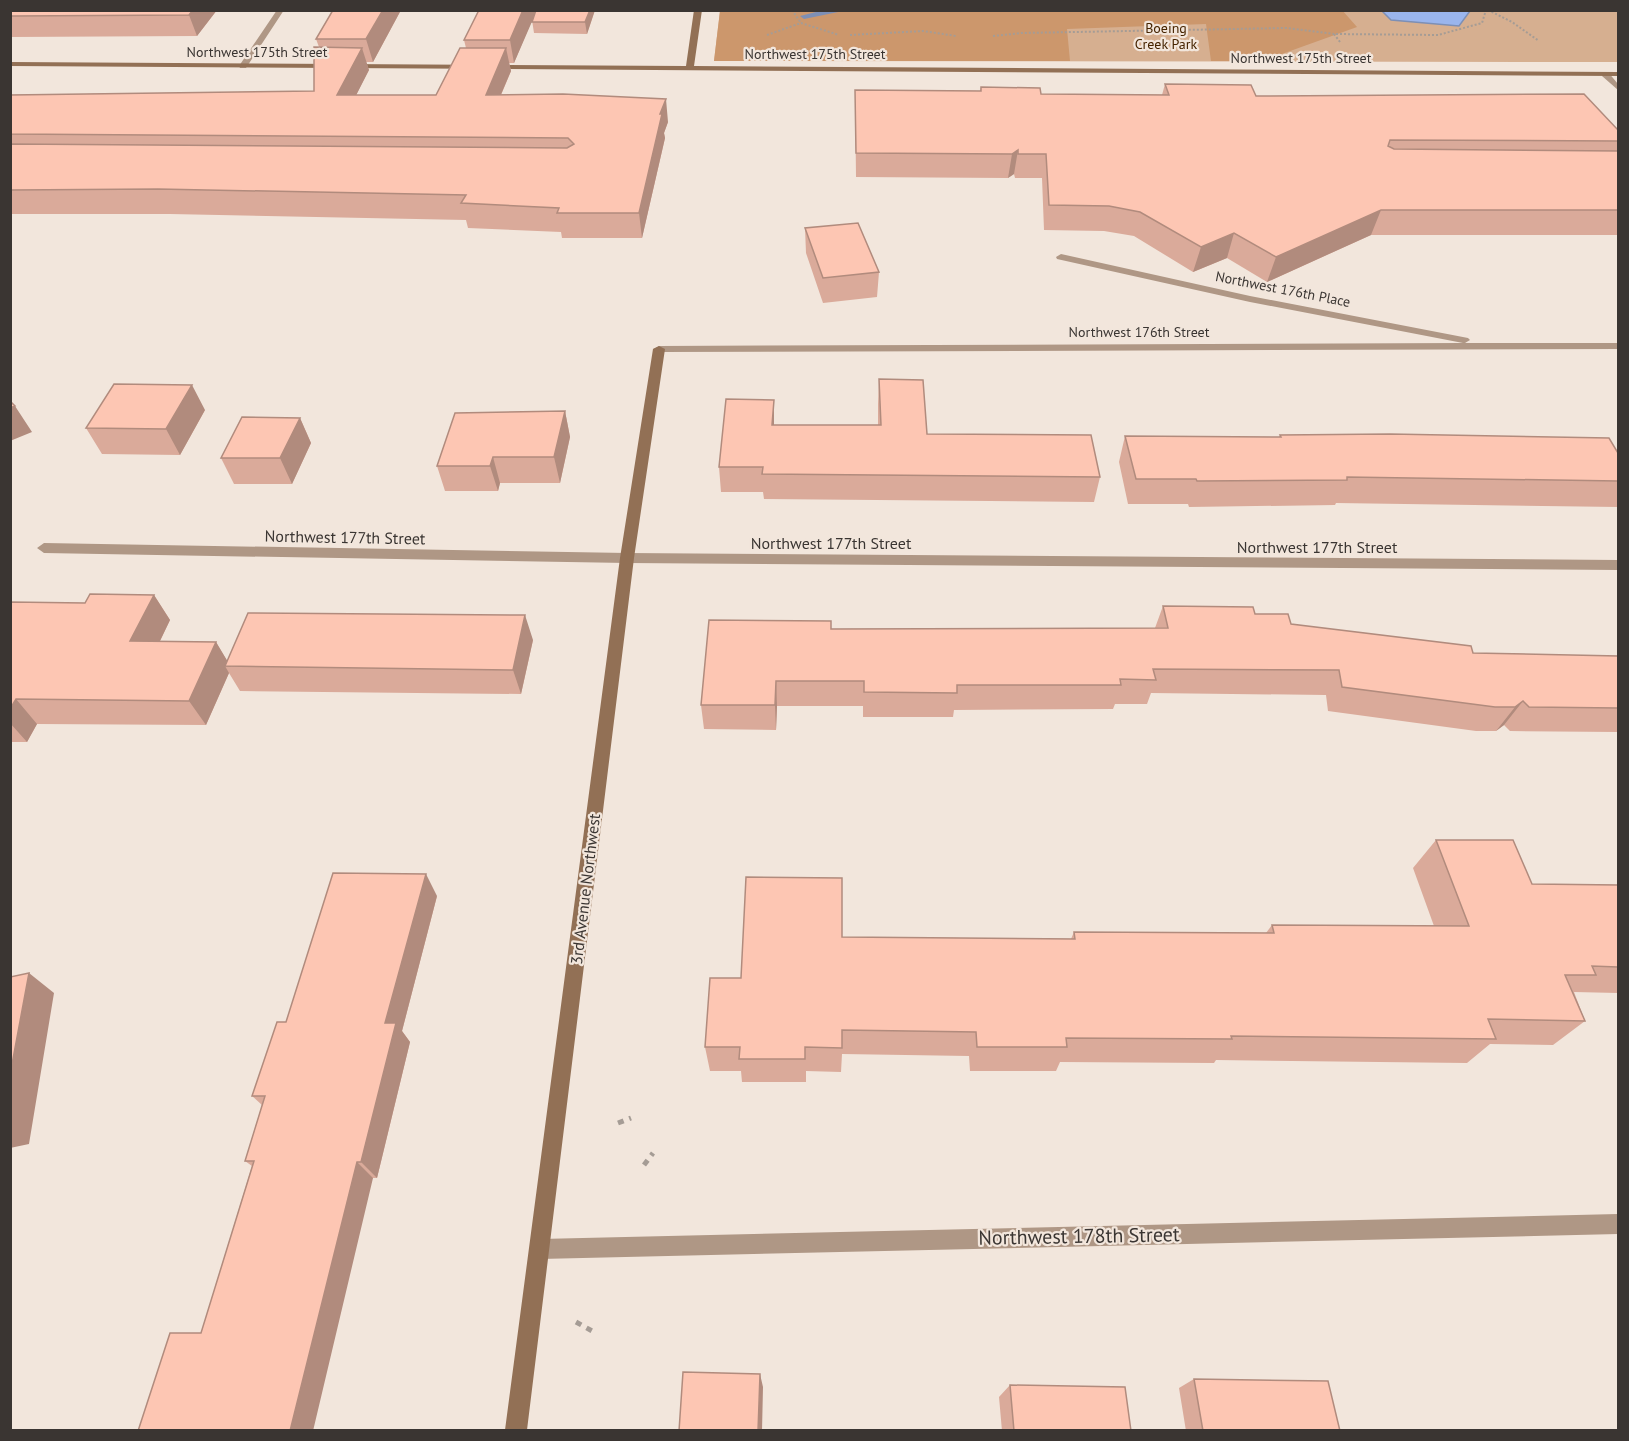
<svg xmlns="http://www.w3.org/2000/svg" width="1629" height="1441" font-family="'PT Sans',sans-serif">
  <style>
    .green { fill: #d6af90 }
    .forest { fill: #cc976c }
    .water { fill: #9ab5ed; stroke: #7d8fb5; stroke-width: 1.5 }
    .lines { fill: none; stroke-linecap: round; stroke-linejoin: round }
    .stream { fill: #7d8fb5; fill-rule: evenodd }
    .path-far1 { stroke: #a59c95; stroke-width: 2; stroke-dasharray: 2 2; stroke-linecap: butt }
    .path { stroke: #a59c95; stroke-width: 5; stroke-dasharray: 6 6; stroke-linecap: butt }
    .street { fill: #af9785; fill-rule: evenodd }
    .secondary { fill: #927055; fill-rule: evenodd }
    .wall { fill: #daaa9a }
    .shaded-wall { fill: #b18b7d }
    .building { fill: #fdc6b3; stroke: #b18b7d; stroke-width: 1.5 }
    .labels { text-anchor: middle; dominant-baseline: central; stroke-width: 4.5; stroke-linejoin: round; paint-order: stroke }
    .far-park-label { font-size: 14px; fill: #462400; stroke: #f2e6dc }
    .far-street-label { font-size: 14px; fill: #3a3532; stroke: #f2e6dc }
    .street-label { font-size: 16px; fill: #3a3532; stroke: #f2e6dc }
    .near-street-label { font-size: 20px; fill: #3a3532; stroke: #f2e6dc }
  </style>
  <rect width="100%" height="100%" fill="#f2e6dc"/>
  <path class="green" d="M720,11H1618V62L714,61Z"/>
  <path class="forest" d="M1342,10L1357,27L1262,61H1211L1206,24L1067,29L1070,61H714L720,11Z"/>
  <path class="water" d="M1382,11H1470L1459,26L1391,20Z"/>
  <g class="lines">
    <path class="stream" d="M824,10H848L804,19L800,16Z"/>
    <path class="path-far1" d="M792,10L801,23
      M1488,10L1512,22L1539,41
      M767,35L801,23L839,35
      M850,35L923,31L956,36
      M993,36L1022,33L1287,28L1334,34
      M1340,42L1334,34L1438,35L1482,23L1486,10"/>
    <path class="path" d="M618,1123L631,1118
      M644,1165L653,1153
      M576,1322L594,1332"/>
    <path class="street" d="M277,10H284L246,68H240L239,66Z
      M1602,72H1608L1618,84V90L1602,76Z
      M1061,254L1250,296L1468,338L1470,340L1465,343H1618V349L659,352L653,349L659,346L1463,343L1250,302L1057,259L1056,257Z
      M44,543L627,553L1618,560V570L627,563L44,553L37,548Z
      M1618,1214V1234L540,1259L533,1256L530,1249L533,1242L540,1239Z"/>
    <path class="secondary" d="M694,10H702L694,66L1618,72V76L10,66V62L686,66Z
      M659,346L665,349L634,558L527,1430H505L620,558L653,349Z"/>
  </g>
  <path class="wall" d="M10,10H217L197,36L10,37Z
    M401,10L373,62H366L369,70L356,95H436L466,48L464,40L479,10H595L587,34L534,33L532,20L514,63H509L511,71L501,95L668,122L664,133L665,138L642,238H562L561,232L468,228L466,220L170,214H10V95L314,91L319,47L316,39Z
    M1165,84L1256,96L1618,130V235H1371L1267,282L1227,258L1193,272L1134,236L1104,231L1044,230L1042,178H1015L1014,174L1008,178L856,177L855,90L980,91L981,87L1041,94L1162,95Z
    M805,228L879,272L877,297L823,303L806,253Z
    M879,379L927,434L1100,477L1094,502L764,499L763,492H721L719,467L774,425H878V404Z
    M205,410L180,455L102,454L86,428Z
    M565,411L570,437L560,483H500L498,491H445L437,466Z
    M300,418L311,443L292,484H234L221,458Z
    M1280,435L1618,453V507L1336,503L1335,505L1189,507L1188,504H1128L1119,462L1125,436L1279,437Z
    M154,595L170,620L160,641L216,642L227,661L533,640L521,694L240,691L229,673L206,725L37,724L27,742H10V602L85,603Z
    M1163,606L1255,614L1291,624L1473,653L1618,656V732L1510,731L1504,725L1496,731H1476L1328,711L1326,695L1151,693L1147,704H1115L1113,709L954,710L953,717H863V706H777L776,730L704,729L701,705L831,629L1155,628Z
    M1436,840L1532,884L1618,885V993L1574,992L1585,1021L1553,1045L1490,1044L1467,1063L1216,1060L1214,1063L1060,1062L1056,1071H970L969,1056L842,1054L841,1072L806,1071V1082H742L741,1071H710L705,1047L741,978L842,937L1071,939L1074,932L1266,933L1272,925L1434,926L1413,868Z
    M437,896L402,1031L410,1042L377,1178H373L201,1333L252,1166L245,1161L262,1105L252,1096Z
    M1194,1379L1340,1431H1186L1179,1388Z
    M1010,1385L1131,1431H1002L999,1397Z"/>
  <path class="shaded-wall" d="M193,10H217L197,36L189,15Z
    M383,10H401L373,62L366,39Z
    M523,10H537L514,63L510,40Z
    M590,10H595L587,34L585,22Z
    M362,48L369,70L344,119L337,95Z
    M506,48L511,71L491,118L486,95Z
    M666,99L668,122L664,133L665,138L642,238L639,213L660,114Z
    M1018,150L1014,174L1008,178L1012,154Z
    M1381,210L1371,235L1267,282L1276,257Z
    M1234,233L1227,258L1193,272L1201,247Z
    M192,385L205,410L180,455L166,429Z
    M774,400V425L773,450L772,425Z
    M15,406L32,432L10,441V408Z
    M565,411L570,437L560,483L554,457Z
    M300,418L311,443L292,484L280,458Z
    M493,457L500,483L498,491L490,466Z
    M154,595L170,620L148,666L130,641Z
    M525,615L533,640L521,694L513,670Z
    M216,642L231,667L225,666L229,673L206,725L189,701Z
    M776,681L777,706L776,730L775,705Z
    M16,699L37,724L27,742L10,723V709Z
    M1523,701L1504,725L1496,731L1515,707Z
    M426,874L437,896L402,1031L410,1042L377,1178L361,1162L385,1023Z
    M29,973L54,993L29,1144L10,1148V1075Z
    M357,1162L373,1178L313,1431H290Z
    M760,1374L763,1387L762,1431H758Z"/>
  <path class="building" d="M10,10H193L189,15L10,16Z
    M333,10H383L366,39H316Z
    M479,10H523L510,40H464Z
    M536,10H590L585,22H532Z
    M314,47L362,48L337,95H436L460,48H506L486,95L563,94L666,99L660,114H662L639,213H557L559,208L461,203L466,195L158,189L10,190V144L567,148L574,144L568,138L10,134V95L314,91Z
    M1165,84L1251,85L1256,96L1584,94L1618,130V141L1390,140L1388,146L1394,149L1618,151V210H1381L1276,257L1234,233L1201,247L1140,212L1109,206L1049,205L1046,154H1018V150L1012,154L856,153L855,90L981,91V87L1040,88L1041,94L1169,95Z
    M858,223L879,272L823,278L805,228Z
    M879,379L923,380L927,434L1091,435L1100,477L762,474L763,467H719L726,399L774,400L772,425H881Z
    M114,384L192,385L166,429L86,428Z
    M10,401L15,406L10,408Z
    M565,411L554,457H493L490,466H437L455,413Z
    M242,417L300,418L280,458H221Z
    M1390,434L1609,438L1618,453V481L1347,477V480L1197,481L1196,479H1136L1125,436L1281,437L1280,435Z
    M90,594L154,595L130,641L216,642L189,701L16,699L10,709V602L85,603Z
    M1163,606L1253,607L1255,614H1288L1291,624L1471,646L1473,653L1618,656V708L1529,707L1523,701L1515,707H1495L1342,687L1339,670L1153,669L1156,680L1120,679L1121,685H957V693L864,692V681H776L775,705H701L709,620L831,621V629L1168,628Z
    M248,613L525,615L513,670L225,666Z
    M1436,840H1513L1532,884L1618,885V967L1592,966L1596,975H1565L1585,1021L1488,1019L1496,1039L1231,1036L1232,1039L1066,1038L1067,1047H977L976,1032L842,1030V1048L805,1047V1059H739L740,1047H705L710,978H741L746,877L842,878V937L1075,939L1074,932L1274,933L1272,925L1469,926Z
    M333,873L426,874L385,1023H396L361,1162H357L290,1431H138L170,1333H201L254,1161H245L265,1096H252L277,1022H286Z
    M29,973L10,1075V977Z
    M683,1372L760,1374L758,1431H679Z
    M1194,1379L1328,1381L1340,1431H1203Z
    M1010,1385L1125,1387L1131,1431H1014Z"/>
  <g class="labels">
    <g class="far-park-label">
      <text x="1166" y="28">Boeing<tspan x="1166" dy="16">Creek Park</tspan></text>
    </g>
    <g class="far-street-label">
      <text x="257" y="52">Northwest 175th Street</text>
      <text x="815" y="54">Northwest 175th Street</text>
      <text x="1301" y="58">Northwest 175th Street</text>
      <text transform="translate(1283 289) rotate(11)">Northwest 176th Place</text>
      <text x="1139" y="332">Northwest 176th Street</text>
    </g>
    <g class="street-label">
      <text transform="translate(345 537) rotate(1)">Northwest 177th Street</text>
      <text x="831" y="543">Northwest 177th Street</text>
      <text x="1317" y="547">Northwest 177th Street</text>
      <text transform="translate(585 889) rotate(-83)">3rd Avenue Northwest</text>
    </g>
    <g class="near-street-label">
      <text transform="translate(1079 1236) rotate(-1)">Northwest 178th Street</text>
    </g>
  </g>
  <rect width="1629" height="1441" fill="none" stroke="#3a3532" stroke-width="24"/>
</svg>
